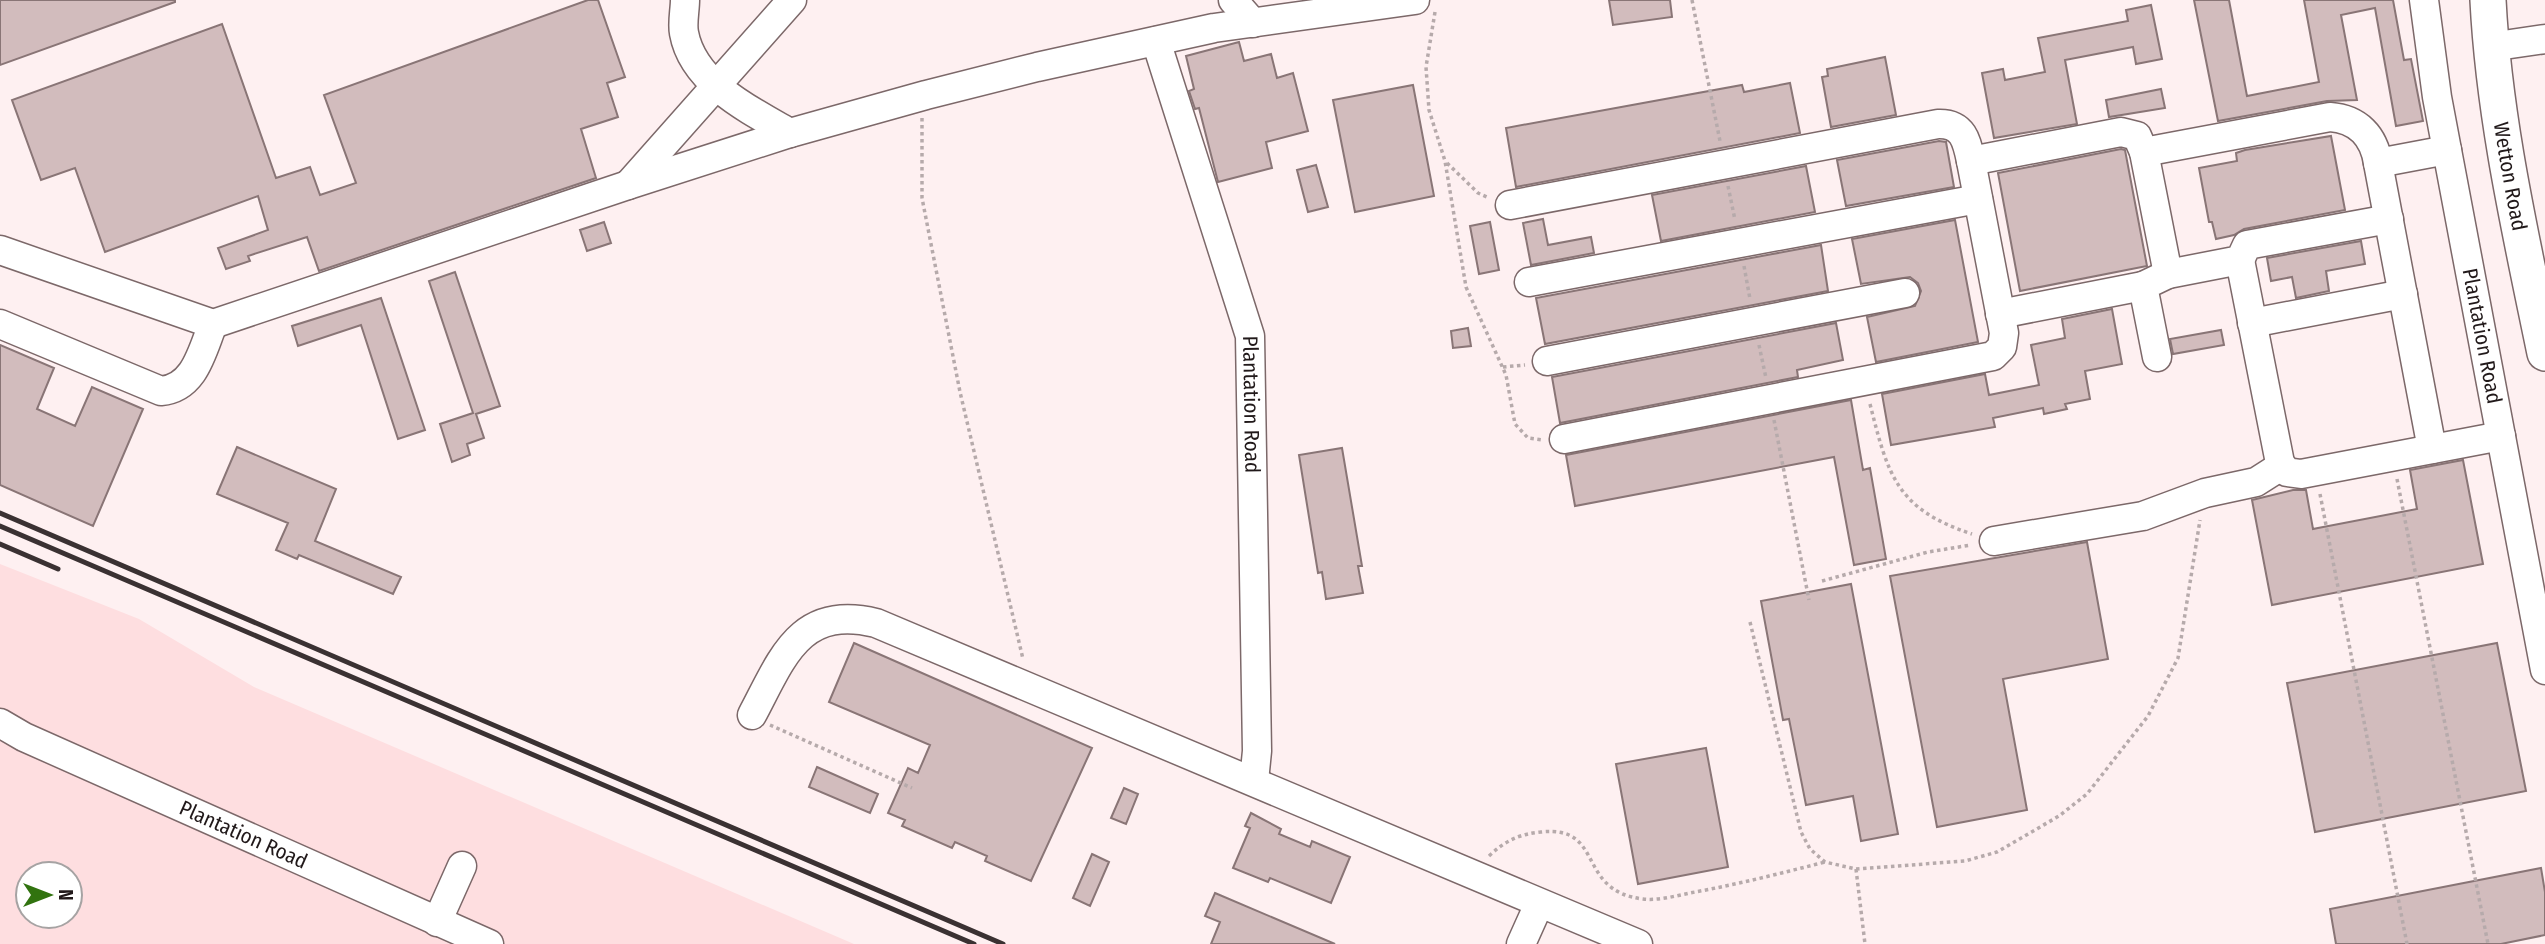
<svg xmlns="http://www.w3.org/2000/svg" width="2545" height="944" font-family="'Fira Sans Condensed',sans-serif">
  <style>
    .built { fill: #fedee0; fill-rule: evenodd }
    .building { fill: #d2bcbd; stroke: #897576; stroke-width: 2 }
    .lines { fill: none; stroke-linecap: round; stroke-linejoin: round }
    .minor-casing { stroke: #7c6869; stroke-width: 31 }
    .major-casing { stroke: #7c6869; stroke-width: 38 }
    .path { stroke: #b6aaab; stroke-width: 3.5; stroke-dasharray: 3.5 3.5; stroke-linecap: butt }
    .minor { stroke: #fff; stroke-width: 28 }
    .major { stroke: #fff; stroke-width: 35 }
    .rail { stroke: #3a3132; stroke-width: 5 }
    .labels { text-anchor: middle; dominant-baseline: central; stroke-width: 7; stroke-linejoin: round; paint-order: stroke }
    .street-label { font-size: 21px; fill: #21191a; stroke: #fff }
  </style>
  <rect width="100%" height="100%" fill="#fef0f1"/>
  <path class="built" d="M0,564L139,619L254,687L854,944H0ZM28,874H70V916H28Z"/>
  <path class="building" d="M0,0H175V2L0,65Z
    M588,0H598L625,77L607,83L618,117L581,129L596,178L319,271L307,237L248,256L250,261L226,269L218,248L268,230L258,196L105,252L75,168L41,180L12,100L222,24L276,178L310,167L320,195L356,183L324,95Z
    M1609,0H1670L1672,17L1613,25Z
    M2194,0H2229L2247,96L2319,82L2304,0H2393L2404,60L2411,59L2423,121L2396,126L2375,8L2341,15L2357,100L2327,101L2218,121Z
    M2151,5L2162,59L2136,64L2133,47L2065,60L2077,124L1994,138L1982,73L2003,69L2005,80L2045,72L2038,38L2128,21L2126,10Z
    M1239,42L1244,61L1271,54L1277,78L1293,73L1308,131L1266,142L1272,168L1218,182L1199,108L1195,109L1189,91L1194,89L1186,56Z
    M1885,57L1896,115L1831,127L1822,77L1828,76L1827,69Z
    M1790,83L1800,133L1516,187L1506,128L1742,85L1744,92Z
    M1413,85L1434,196L1355,212L1333,100Z
    M2161,89L2165,108L2109,117L2106,100Z
    M2331,136L2345,210L2244,229L2234,235L2216,239L2212,222H2209L2199,168L2237,161L2236,153L2245,150Z
    M1939,141L1946,142L1954,187L1846,206L1837,160Z
    M2121,149L2125,150L2147,266L2020,291L1998,173Z
    M1316,165L1328,207L1308,212L1297,170Z
    M1806,166L1815,212L1661,241L1652,195Z
    M1543,219L1548,245L1591,237L1594,253L1531,265L1523,223Z
    M1955,220L1978,342L1876,362L1867,317L1915,306L1921,291L1918,283L1910,277L1861,284L1852,239Z
    M604,222L611,243L587,251L580,230Z
    M1490,222L1499,270L1479,274L1470,226Z
    M2361,241L2365,264L2326,271L2329,291L2296,298L2292,277L2271,281L2267,258Z
    M1821,245L1828,291L1545,344L1536,298Z
    M455,272L500,406L476,414L484,438L467,444L470,455L452,462L440,424L473,413L429,281Z
    M381,298L425,430L398,439L361,325L298,346L292,326Z
    M2112,309L2122,364L2085,371L2090,399L2065,404L2067,409L2044,414L2043,408L1993,418L1995,427L1891,445L1882,394L1985,374L1989,395L2039,385L2031,345L2065,338L2062,319Z
    M1836,323L1843,360L1797,370L1798,377L1560,423L1552,377Z
    M1468,328L1471,346L1453,348L1451,331Z
    M2221,330L2224,345L2173,354L2170,339Z
    M0,345L54,368L37,409L75,426L92,387L143,409L93,526L0,485Z
    M1851,400L1863,470L1870,468L1886,559L1854,565L1834,457L1575,506L1566,455Z
    M237,447L336,489L315,541L401,577L393,594L299,555L297,559L276,550L288,523L217,494Z
    M1342,448L1362,566H1358L1363,593L1326,599L1322,572L1318,573L1299,455Z
    M2463,460L2483,564L2272,605L2252,500L2293,490H2306L2313,529L2318,528L2417,509L2410,470Z
    M2087,542L2108,659L2003,679L2027,810L1937,827L1890,576Z
    M1851,584L1898,834L1861,841L1853,796L1806,805L1789,719L1783,720L1761,601Z
    M854,643L1092,748L1031,881L985,861L987,856L955,842L952,848L902,826L905,820L888,813L908,768L918,773L930,745L829,702Z
    M2497,643L2526,791L2315,832L2287,683Z
    M1706,748L1728,867L1638,884L1616,764Z
    M817,767L878,794L870,813L809,787Z
    M1124,788L1138,794L1126,824L1111,818Z
    M1251,813L1281,829L1279,834L1310,847L1312,841L1350,857L1331,903L1270,878L1268,882L1233,868L1250,828L1245,826Z
    M1092,854L1109,862L1090,906L1073,898Z
    M2541,868L2545,892V935L2501,944H2336L2330,909Z
    M1215,893L1335,944H1211L1220,922L1205,916Z"/>
  <g class="lines">
    <g class="minor-casing">
      <g id="minor">
        <path d="M685,0C685,10 682,23 684,33C693,83 751,111 790,133"/>
        <path d="M1233,0L1253,23"/>
        <path id="s1" d="M2424,0L2437,97L2545,670"/>
        <path id="s2" d="M1156,41L1250,336L1257,751L1254,781"/>
        <path d="M2490,47L2545,39"/>
        <path d="M2144,152L2168,274L2143,286L2157,357"/>
        <path d="M2378,163L2432,449"/>
        <path d="M628,185L792,0"/>
        <path d="M1510,205L1938,124C1963,123 1967,141 1971,161L2121,132L2137,136L2144,152L2330,117C2358,119 2374,136 2378,163L2447,150"/>
        <path d="M0,250L213,324L628,185L790,133L926,95L1037,67L1214,28L1415,0"/>
        <path d="M2240,260L2280,463L2287,472L2301,474L2501,436"/>
        <path d="M2168,274L2240,260L2247,245L2389,219"/>
        <path d="M1529,282L1978,199"/>
        <path d="M2000,314L2143,286"/>
        <path d="M2252,323L2403,294"/>
        <path d="M0,324L161,391C195,388 202,351 213,324"/>
        <path d="M1547,361L1905,293"/>
        <path d="M1564,439L1993,356L2002,347L2004,333L1971,161"/>
        <path d="M1994,541L2143,516L2205,493L2256,482L2281,466"/>
        <path d="M752,715C782,659 799,604 876,623L1638,944"/>
        <path id="s3" d="M0,723L24,737L489,944"/>
        <path d="M437,922L462,866"/>
        <path d="M1521,944L1539,904"/>
      </g>
    </g>
    <g class="major-casing">
      <g id="major">
        <path id="s4" d="M2488,0C2494,119 2521,236 2545,353"/>
      </g>
    </g>
    <path class="path" d="M1692,0L1720,141
      M1435,12L1426,67L1429,110L1445,161L1466,287L1506,375L1515,424L1528,438L1543,440
      M922,118V198L960,392L1023,659
      M1447,163L1478,193L1489,198
      M1728,186L1735,220
      M1744,266L1750,299
      M1759,345L1766,378
      M1503,367L1525,365
      M1870,404C1888,475 1896,509 1972,534
      M1774,420L1809,600
      M2397,479L2488,944
      M2320,494L2407,944
      M1822,581L1928,552L1971,545
      M1750,622L1801,832L1810,849L1825,862L1856,869L1965,861L1997,852L2059,816L2087,794L2148,716L2178,658L2200,520
      M770,725L912,788
      M1489,856C1505,841 1519,834 1541,832C1606,825 1575,891 1643,899C1660,901 1678,895 1695,892C1739,884 1782,873 1825,862
      M1856,869L1865,944"/>
    <use href="#minor" class="minor"/>
    <use href="#major" class="major"/>
    <path class="rail" d="M0,513L1003,944
      M0,526L974,944
      M0,544L58,569"/>
  </g>
  <g class="labels">
    <g class="street-label">
      <text stroke="none"><textPath href="#s4" startOffset="178">Wetton Road</textPath></text>
      <text stroke="none"><textPath href="#s1" startOffset="341">Plantation Road</textPath></text>
      <text stroke="none"><textPath href="#s2" startOffset="378">Plantation Road</textPath></text>
      <text stroke="none"><textPath href="#s3" startOffset="268">Plantation Road</textPath></text>
    </g>
  </g>
  <g transform="translate(49 895) rotate(90)"><circle r="33" fill="#ffffff" stroke="#a6a3a3" stroke-width="2"/>
  <path d="M0-5L12 26L0 18L-12 26Z" fill="#31730f"/>
  <text y="-10" font-size="19" font-weight="bold" text-anchor="middle" fill="#21191a">N</text>
  </g>
</svg>
